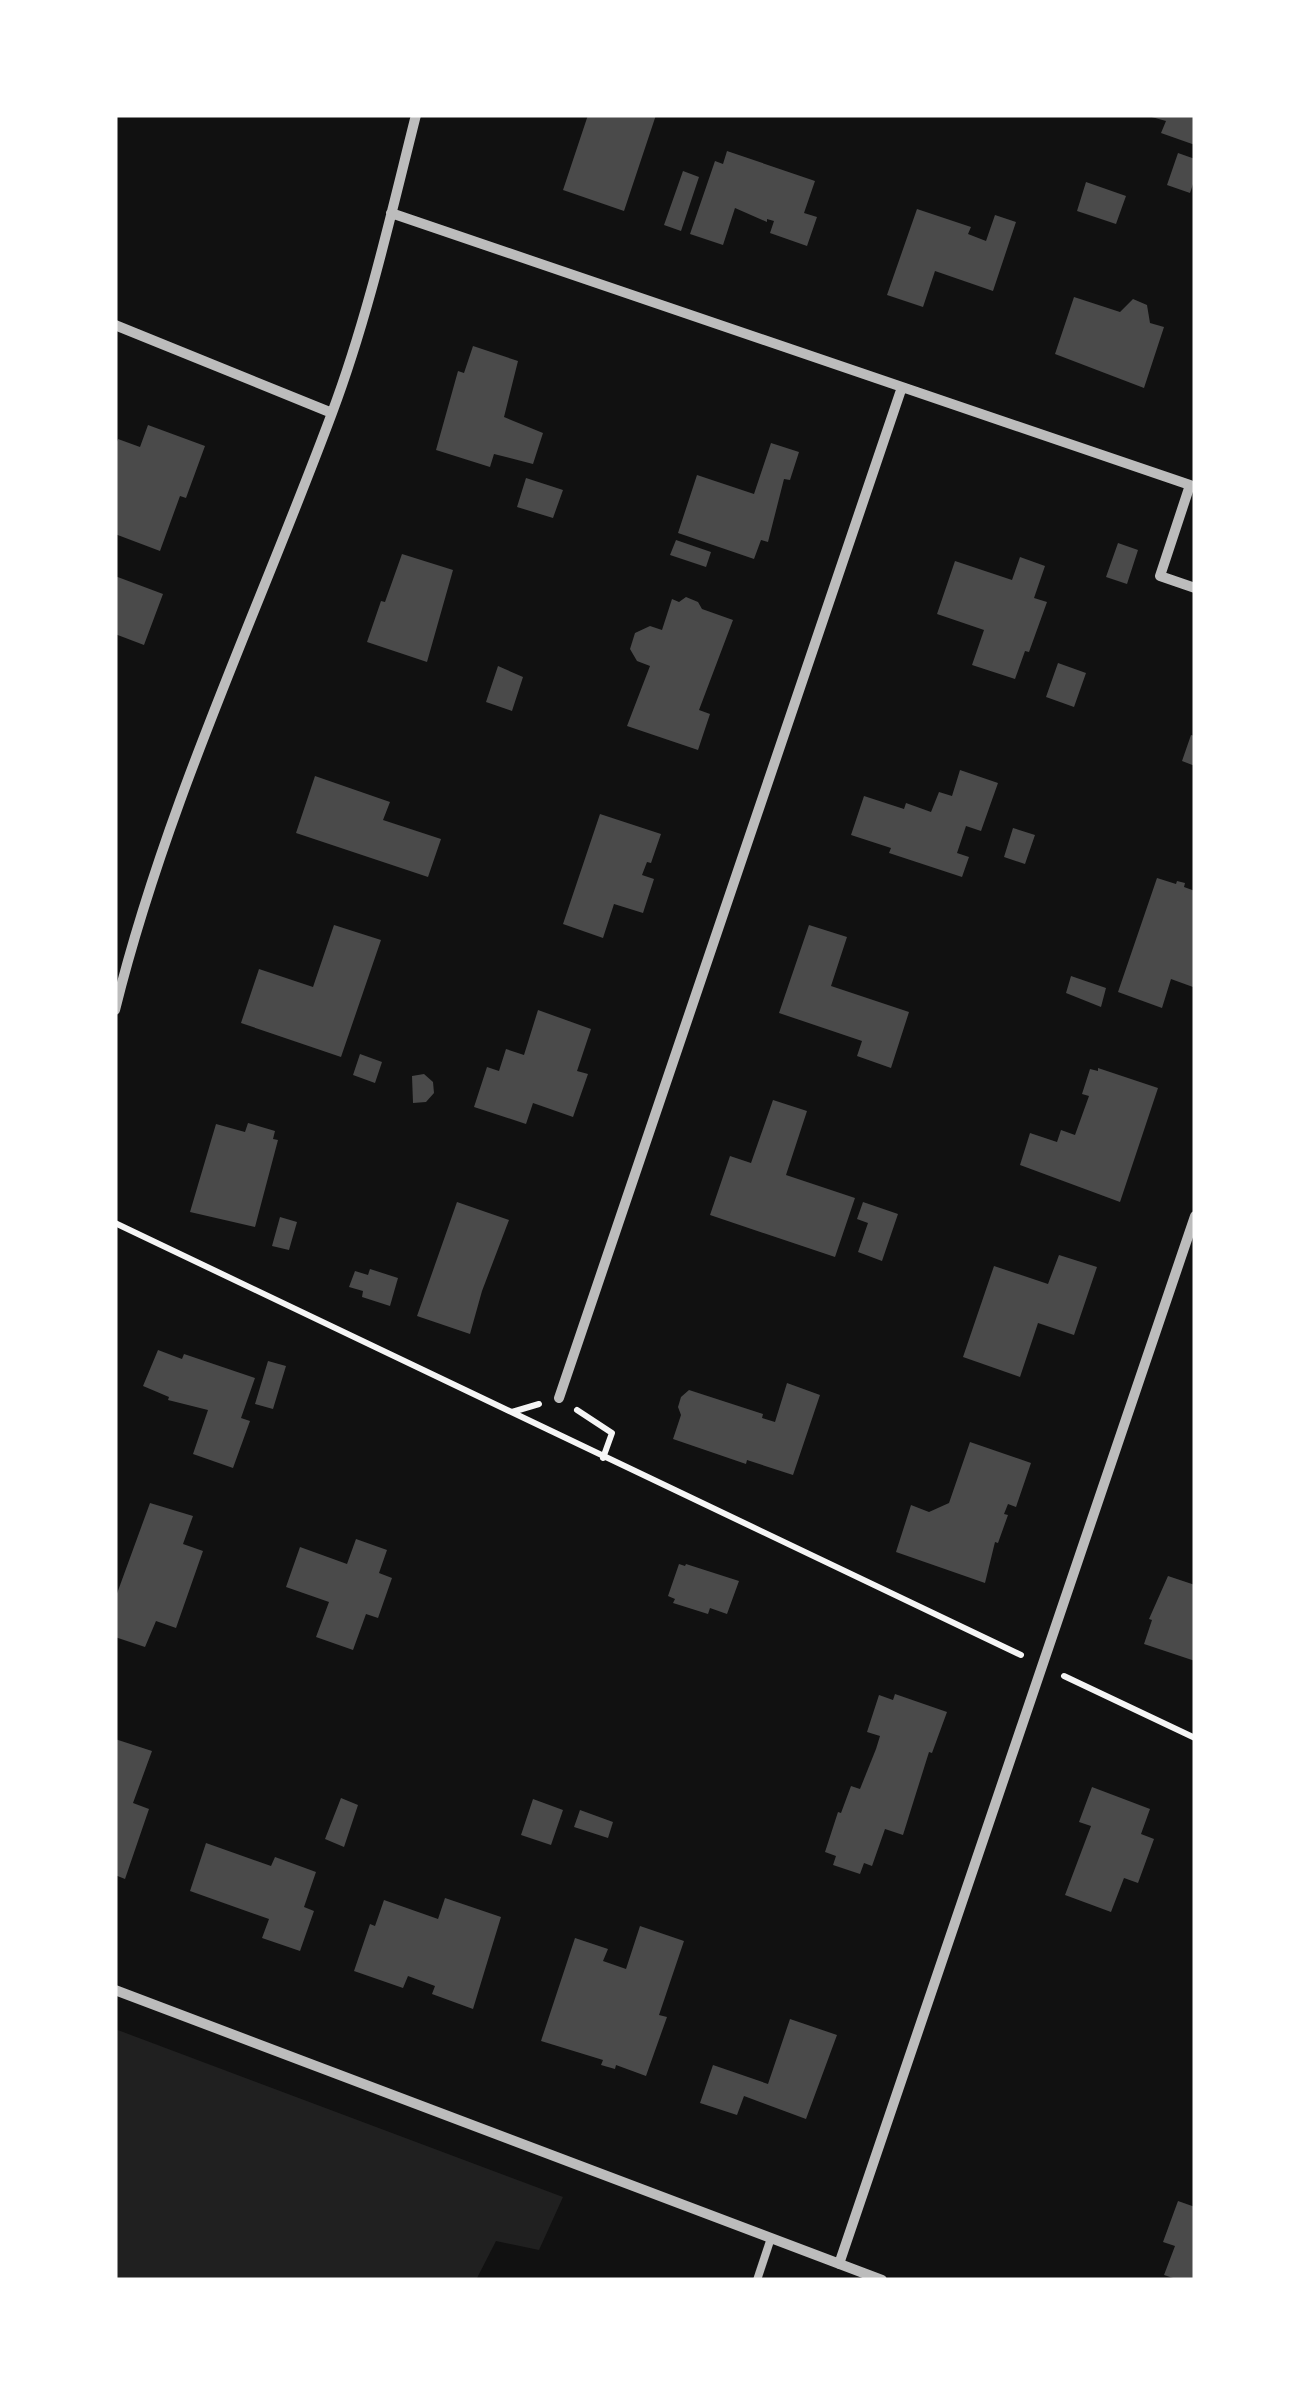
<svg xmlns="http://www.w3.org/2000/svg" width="1310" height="2395" font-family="Poppins,sans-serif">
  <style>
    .green { fill: #202020 }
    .building { fill: #4a4a4a }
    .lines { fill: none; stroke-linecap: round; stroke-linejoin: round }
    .path { stroke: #f5f5f5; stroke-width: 6 }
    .service { stroke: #bcbcbc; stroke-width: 8 }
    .minor { stroke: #bcbcbc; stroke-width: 10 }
  </style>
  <rect width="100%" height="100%" fill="#111"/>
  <path class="green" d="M115,2029L563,2197L539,2250L496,2241L476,2280H115Z"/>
  <path class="building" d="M588,115H656L624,211L563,190Z
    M1195,115V145L1161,133L1166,121L1148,116Z
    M727,151L815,181L804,213L817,217L807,246L770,233L774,221L767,219V222L735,208L723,245L690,234L715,161L723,164Z
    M1178,153L1195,159V178L1190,193L1167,185Z
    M683,171L699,177L681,231L664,225Z
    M1086,182L1126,196L1116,224L1077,211Z
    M917,209L971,227L968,234L986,241L995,215L1016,222L993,291L935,271L923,307L887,295Z
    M1074,297L1120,312L1133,299L1147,305L1150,323L1164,327L1144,388L1055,354Z
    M473,346L518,361L504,417L543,433L533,464L494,454L490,467L436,450L458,371L464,373Z
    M148,425L205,446L186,498L180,496L160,551L115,534V447L118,439L140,447Z
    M771,443L799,452L790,480L784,479L768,542L761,540L754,559L678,533L697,475L754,494Z
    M526,478L563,490L553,518L517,507Z
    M676,540L711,552L706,567L670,555Z
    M1118,543L1138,550L1127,584L1106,577Z
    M402,554L453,570L427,662L367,642L381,601L385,602Z
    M1020,557L1045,566L1034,598L1047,602L1029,652L1025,651L1015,679L972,665L984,630L937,614L955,561L1012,580Z
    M115,576L163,594L144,645L115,634Z
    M686,597L698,602L702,609L733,620L699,710L710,714L698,750L627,726L650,666L637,661L630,649L635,633L650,626L662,630L672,599L679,602Z
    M1058,663L1086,673L1074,707L1046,697Z
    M498,666L523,677L512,711L486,702Z
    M1191,735L1195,736V766L1182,761Z
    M960,770L998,783L981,831L966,826L957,853L969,857L962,877L889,853L891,848L851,835L864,796L904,809L906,803L931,812L939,792L952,796Z
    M315,776L390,802L383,820L441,839L428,877L296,833Z
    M600,814L661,834L651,863L647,862L642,875L654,879L643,913L614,904L603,938L563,924Z
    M1013,828L1035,835L1025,864L1004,857Z
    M1157,878L1176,884L1177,881L1185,883L1184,887L1195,891V980L1193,987L1171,979L1162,1008L1118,992Z
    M334,925L381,940L341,1057L241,1023L259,969L313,987Z
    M809,925L847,937L831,986L909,1012L891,1068L857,1056L862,1041L779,1013Z
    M1071,976L1106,988L1101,1007L1066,993Z
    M538,1010L591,1029L577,1071L588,1074L573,1117L533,1103L526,1124L474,1107L487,1067L499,1071L506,1049L524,1055Z
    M360,1054L382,1062L375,1083L353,1075Z
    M1098,1068L1158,1088L1120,1202L1020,1165L1030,1133L1057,1142L1061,1130L1075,1135L1089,1096L1082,1094L1090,1069L1098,1071Z
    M424,1074L433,1082L434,1093L426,1102L413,1103L412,1076Z
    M773,1100L807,1111L786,1175L855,1198L835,1257L710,1215L730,1156L751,1163Z
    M248,1123L275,1131L273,1139L278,1140L255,1227L190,1212L216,1124L245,1132Z
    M457,1202L509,1220L482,1291L470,1334L417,1316Z
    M863,1202L898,1214L882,1261L858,1252L868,1223L857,1219Z
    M280,1217L297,1222L289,1250L272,1246Z
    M1059,1255L1097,1267L1074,1335L1038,1323L1020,1377L963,1357L994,1266L1048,1284Z
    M370,1269L398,1278L390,1306L362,1297L363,1291L349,1287L355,1271L368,1275Z
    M158,1350L182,1359L184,1354L255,1378L241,1418L250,1421L233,1468L193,1454L208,1410L168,1400L169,1397L143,1386Z
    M268,1361L286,1366L273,1409L255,1404Z
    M787,1383L820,1395L793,1475L747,1460L746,1464L673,1439L681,1415L678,1407L681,1397L689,1390L763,1414L762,1418L775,1422Z
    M970,1442L1031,1463L1016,1507L1008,1504L1004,1514L1008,1515L998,1543L995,1542L985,1583L896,1552L911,1505L929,1512L949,1503Z
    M150,1503L193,1516L183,1544L203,1551L176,1628L156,1621L145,1647L115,1637V1599Z
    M356,1539L387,1550L379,1573L392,1578L378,1618L366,1614L353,1650L316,1637L329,1602L286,1587L300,1547L347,1564Z
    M679,1564L685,1566L686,1564L739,1581L727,1614L710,1608L708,1614L673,1603L675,1599L668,1596Z
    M1168,1576L1195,1585V1661L1144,1644L1152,1620L1149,1619Z
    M895,1694L947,1712L932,1753L929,1752L903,1835L885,1829L872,1866L864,1863L860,1874L833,1865L836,1856L825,1852L838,1812L841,1813L851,1786L860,1789L876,1749L880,1736L867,1732L879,1695L893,1700Z
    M115,1739L152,1751L133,1803L149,1809L125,1879L115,1875Z
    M1092,1787L1150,1809L1141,1834L1154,1839L1138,1883L1124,1878L1111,1912L1065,1895L1091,1826L1079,1822Z
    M341,1798L358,1805L344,1847L325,1839Z
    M533,1799L563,1810L551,1845L521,1835Z
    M580,1810L613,1822L608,1838L574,1827Z
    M206,1843L271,1866L275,1857L316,1872L304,1907L314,1911L300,1951L262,1938L269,1919L190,1891Z
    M445,1898L501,1917L473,2009L432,1994L435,1986L408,1976L403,1988L354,1971L370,1924L375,1926L384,1900L438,1919Z
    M640,1926L684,1941L659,2015L667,2017L646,2076L616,2065L615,2069L601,2065L603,2060L541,2041L575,1938L608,1949L603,1961L626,1969Z
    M790,2019L837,2035L806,2119L744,2096L737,2115L700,2103L713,2065L768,2084Z
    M1178,2201L1195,2207V2280H1179L1164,2275L1175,2246L1163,2242Z"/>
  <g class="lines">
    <path class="path" d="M115,1223L1021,1655
      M577,1410L612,1433L603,1458
      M512,1412L539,1404
      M1064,1676L1195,1738"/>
    <path class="service" d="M757,2280L771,2238"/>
    <path class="minor" d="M391,213L1190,485L1160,576L1195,588
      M115,325L332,413
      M115,1010C166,804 258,612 332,413C368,317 391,214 416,115
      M559,1398L902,387
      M115,1990L882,2280
      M839,2264L1195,1216"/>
  </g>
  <rect width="1310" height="2395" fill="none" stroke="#ffffff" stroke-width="235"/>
</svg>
